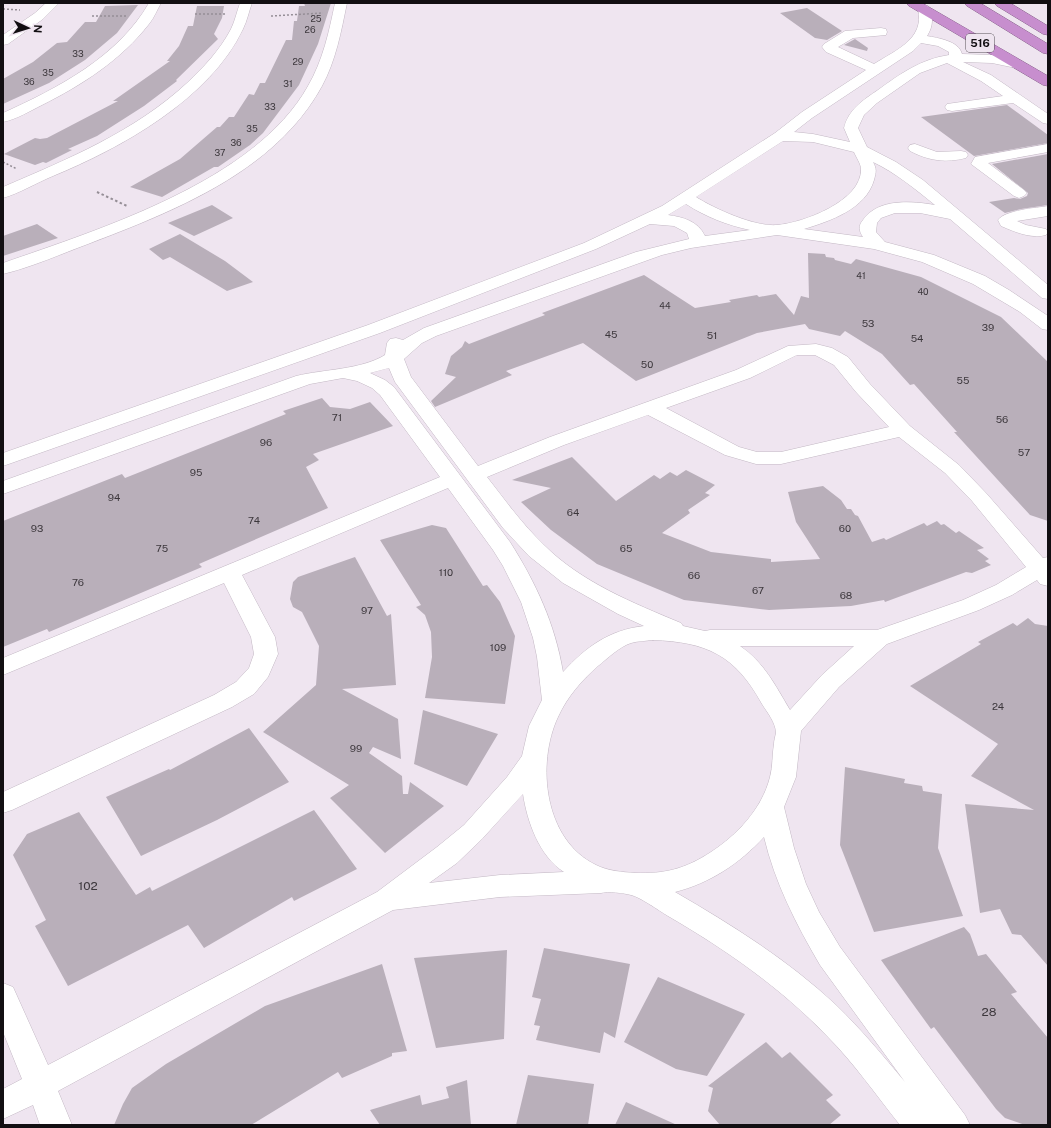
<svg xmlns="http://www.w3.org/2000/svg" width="1051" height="1128" font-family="'Public Sans',sans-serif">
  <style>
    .building { fill: #b9afba }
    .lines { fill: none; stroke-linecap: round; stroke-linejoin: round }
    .minor-casing { stroke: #c3b8c4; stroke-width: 1 }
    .highway-casing { stroke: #88628c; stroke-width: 1 }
    .path-far1 { stroke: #958e96; stroke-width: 1.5; stroke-dasharray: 2 2; stroke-linecap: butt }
    .path { stroke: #958e96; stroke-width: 2; stroke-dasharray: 2.5 2.5; stroke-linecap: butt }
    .minor { fill: #fff; fill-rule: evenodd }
    .highway { fill: #c78ece; fill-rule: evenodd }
    .labels { text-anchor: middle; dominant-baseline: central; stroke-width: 4; stroke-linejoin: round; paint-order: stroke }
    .far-number-label { font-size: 9px; fill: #3c373c }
    .number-label { font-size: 10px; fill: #3c373c }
    .shield { fill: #efe5f0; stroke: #544f55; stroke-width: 1 }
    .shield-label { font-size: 11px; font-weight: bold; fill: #120f12 }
    .near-number-label { font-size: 12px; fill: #3c373c }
  </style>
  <rect width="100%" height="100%" fill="#efe5f0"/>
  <path class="building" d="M304,3H331L318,44L299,85L263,133L250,145L218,167H214L162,197L130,187L180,159L217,127H220L229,117H234L249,94L254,95L260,83H265L286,40H292L294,21H297L299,6H305Z
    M138,5L117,33L85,60L49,83L3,104V79L33,62L57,43L67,42L85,22H96L105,6Z
    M197,6H224L222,18L214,34L218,39L176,80L177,81L144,106L97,136L68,149L72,150L46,163L43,162L35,165L4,154L35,138L40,139L47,138L118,101H113L170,61H167L179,46L188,26H193Z
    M807,8L842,31L827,40L815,38L780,13Z
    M855,39L868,48L867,51L844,45Z
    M1007,105L1048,135V143L974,156L921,117Z
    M1048,154V205L1021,209L1005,213L989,202L1014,198L1020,199L1027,196L1028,193L992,164Z
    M212,205L233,218L194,236L168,223Z
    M37,224L58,238L3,256V236Z
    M180,234L225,261L253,282L227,291L170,257L163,260L149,249Z
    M808,253L825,254L826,257L834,258L835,260L851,264L856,259L921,277L1001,317L1048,362V521L1030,515L954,432H957L914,384L910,385L882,354L845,331L840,336L809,329L805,324L757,333L636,381L583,343L506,371L512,375L435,407L431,401L456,377L445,374L451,356L462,347L465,341L469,344L545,315L542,313L644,275L695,308L731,302L729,300L757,295L759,297L776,294L794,315L801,296L809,298Z
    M322,398L330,407L350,409L370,402L393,426L313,454L319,460L306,467L328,508L199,564L202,567L49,632L47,629L3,647V521L122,474L125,478L286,414L283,411Z
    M572,457L616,501L654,475L660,479L670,472L677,476L686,470L715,485L705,493L710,495L688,510L690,513L662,533L711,552L771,559V562L820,559L796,522L788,492L823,486L841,500L847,509H851L855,515L858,516L872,542L884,538L886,540L924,523L927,526L937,521L941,525L944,524L956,533L959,531L984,548L977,550L989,559L985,561L991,565L972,573L966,572L885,602L884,600L851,606L769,610L684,600L597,564L551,530L521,502L551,488L512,480Z
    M432,525L446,528L483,586L487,585L500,602L515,636L505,704L425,698L432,657L431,632L425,615L416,607L421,605L380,540Z
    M355,557L387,616L391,614L396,685L342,689L398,719L401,759L373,747L369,753L402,776L403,794H408L410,782L444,806L385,853L330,798L349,785L263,732L316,685L319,646L302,612L293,607L290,599L293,582L298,577Z
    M1028,618L1035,624L1048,626V966L1021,935L1012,934L1000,909L980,913L965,804L1034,810L971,776L998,744L910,686L981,644L978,642L1013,623L1017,626Z
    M423,710L498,734L467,786L414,764Z
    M249,728L289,782L217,820L141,856L106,797L169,769L170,770Z
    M845,767L905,779L904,783L922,786L923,791L942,794L938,848L963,916L874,932L840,845Z
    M314,810L357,869L294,901L292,897L204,948L188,925L68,986L35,926L46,920L13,855L27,834L79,812L136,895L150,887L152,891Z
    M964,927L970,934L978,956L986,954L1017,992L1011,994L1048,1038V1125H1025L1005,1118L996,1109L934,1027L931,1029L881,960Z
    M544,948L630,964L615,1038L604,1032L600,1053L536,1040L540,1026L534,1025L541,999L532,997Z
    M507,950L504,1039L436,1048L414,958Z
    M382,964L407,1051L392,1053V1056L342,1078L338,1072L251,1125H114L123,1104L132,1088L166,1064L265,1006Z
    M658,977L745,1014L707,1076L676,1069L624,1042Z
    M766,1042L782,1058L790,1052L833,1095L826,1100L841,1115L829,1125H720L708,1111L713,1088L708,1086Z
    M528,1075L594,1084L588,1125H516Z
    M467,1080L471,1125H380L370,1110L420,1095L422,1105L449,1098L446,1087Z
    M626,1102L677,1125H615Z"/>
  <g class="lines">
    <g class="minor-casing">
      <path id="minor" d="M46,3H59L43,19L8,44L3,45V35L35,13Z
        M149,3H161C157,10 154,18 149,24C121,60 82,85 42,105C30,111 17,119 3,122V113C58,88 118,57 149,3Z
        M240,3H252C249,11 247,21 243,29C210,99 121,148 53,176C36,183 20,193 3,198V187C68,159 134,132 187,83C204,67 220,50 231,29C235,21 237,11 240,3Z
        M335,3H347C341,32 336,60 322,86C275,172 174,211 88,244C61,254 32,267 3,274V263C100,229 255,181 308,86C323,60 329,32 335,3Z
        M924,5L928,6C934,16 933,27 927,36C938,38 959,41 962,54L992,55L1021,61L1023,64L1021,67L1016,68L992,63L963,62L991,75L1048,114V124L1043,123L1013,103L952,111L947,110L945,107L947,104L1003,96L981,81L947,63L920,73L877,103L864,115L858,128L867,147L896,162L923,180L1048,285V299L1042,298L950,219L920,213H895L881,218L877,223L876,232L885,242L934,255L985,276L1009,290L1048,316V330L1042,329L1020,312L973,284L922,262L874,249L777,235L691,248L662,255L436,336L422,343L404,359L411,377L478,466L550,437L736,370L788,346L816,344L832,348L848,357L870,384L910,426L959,465L986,493L1043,558L1048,557V586L1040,584L1037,580L1012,595L979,610L887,644L839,687L801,731L796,777L784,807L794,848L806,884L819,912L840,947L965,1115L970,1125H935L934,1124L935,1125H900C876,1095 854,1063 827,1036C781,988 725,949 668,916C658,910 640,897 631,895C624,893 607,891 601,893L500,897L393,910L58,1091L72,1125H40L33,1105L3,1119V1089L22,1079L3,1032V983L13,987L48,1065L377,892L437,847L464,825L507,777L522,756L529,726L542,700L537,657L533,638L521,602L503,566L493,550L448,488L242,575L275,637L278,654L268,677L254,694L232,707L12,810L3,813V792L214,695L236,682L249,668L254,654L251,637L224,583L3,675V658L440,477L380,395L372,388L357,381L343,378L310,384L3,494V481L296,376C325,369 360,370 385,355L387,343L390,339L396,338L403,340L424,328L636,252L689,239L687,233L674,226L650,224L596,249L380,333L3,466V453L368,325L584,243L662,206L775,133L802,112L866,70L826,52L822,47L824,44L845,31L881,28L886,29L887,32L886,35L853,38L838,47L874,64C896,50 925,39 918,9L920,6ZM921,43L938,46L949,52V55C921,59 900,74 878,90C863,100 848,110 844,128L850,142L813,134L794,132L812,118L913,51ZM783,141L813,142L854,152C856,157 861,164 861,169C862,201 803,223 777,225C755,227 715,209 696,197ZM873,162C896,173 915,189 935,205C912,201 878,198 863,220C858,226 859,231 863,237L804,229C830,221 866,209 874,180C876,172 877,169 873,162ZM686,204C706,217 727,225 750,230L705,236C698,221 683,217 668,215ZM797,355H815L834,365L856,392L889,427L781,452H757L739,447L666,408L750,378ZM389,368L395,382L503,528L529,556L563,583L618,614L644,626C609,630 586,647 563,672C555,624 536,583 510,542L394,387L385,380L370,373ZM648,415L725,455L756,464H781L899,437L945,473L972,501L1026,567L996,585L963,600L877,630H710L705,631L683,626L681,623C633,603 581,582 544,545C522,524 505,500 487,477L564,445ZM653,640C707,642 735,655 762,704C767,712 776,723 776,733C775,737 774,741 774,744C772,755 773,766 770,777C762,809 737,835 711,852C685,869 665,874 635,873C622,872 608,871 596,865C544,840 536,764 558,717C567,697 582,680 598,666C608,658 619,647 631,643C638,641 646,641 653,640ZM740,646H854L822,675L790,710C775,685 764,662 740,646ZM523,794C527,821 539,856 564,872L500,875L429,883L457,863L482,839ZM764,837C775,883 796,924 820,965L905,1082C883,1056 861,1029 836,1005C788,960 732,925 675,892C710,883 739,864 764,837Z
        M915,144L937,152L961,151L966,152L968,155L966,158C946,163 929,161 910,151L908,148L910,145Z
        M1048,144V152L988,163L1024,190L1027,193L1024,196L1019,198L1014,196L971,164L975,157Z
        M1048,206V216L1017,221L1026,225L1046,229L1048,232L1046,235C1031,239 1015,232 1001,226L998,220C1005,210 1036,208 1048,206Z"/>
    </g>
    <g class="highway-casing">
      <path id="highway" d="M907,3H922L1048,76V86L1043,85L909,6Z
        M965,3H980L1048,44V54L1043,53L967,6Z
        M995,3H1010L1048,26V35L1043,34L997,6Z"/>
    </g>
    <path class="path-far1" d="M3,9L20,10
      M195,14H226
      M92,16H128
      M271,16L323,13
      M3,162L17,169"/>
    <path class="path" d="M97,192L127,206"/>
    <use href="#minor" class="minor"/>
    <use href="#highway" class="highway"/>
  </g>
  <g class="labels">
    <g class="far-number-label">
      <text x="316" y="18">25</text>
      <text x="310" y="29">26</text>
      <text x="78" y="53">33</text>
      <text x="298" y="61">29</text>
      <text x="48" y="72">35</text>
      <text x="29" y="81">36</text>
      <text x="288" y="83">31</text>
      <text x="270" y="106">33</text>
      <text x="252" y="128">35</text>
      <text x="236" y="142">36</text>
      <text x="220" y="152">37</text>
      <text x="861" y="275">41</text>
      <text x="923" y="291">40</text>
      <text x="665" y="305">44</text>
    </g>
    <g class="number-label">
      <text x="868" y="323">53</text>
      <text x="988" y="327">39</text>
      <text x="611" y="334">45</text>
      <text x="712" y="335">51</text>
      <text x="917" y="338">54</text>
      <text x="647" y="364">50</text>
      <text x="963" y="380">55</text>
      <text x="337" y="417">71</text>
      <text x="1002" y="419">56</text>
      <text x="266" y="442">96</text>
      <text x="1024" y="452">57</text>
      <text x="196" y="472">95</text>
      <text x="114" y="497">94</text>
      <text x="573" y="512">64</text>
      <text x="254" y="520">74</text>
      <text x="37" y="528">93</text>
      <text x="845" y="528">60</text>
      <text x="162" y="548">75</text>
      <text x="626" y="548">65</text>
      <text x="446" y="572">110</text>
      <text x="694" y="575">66</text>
      <text x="78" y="582">76</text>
      <text x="758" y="590">67</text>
      <text x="846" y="595">68</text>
      <text x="367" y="610">97</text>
      <text x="498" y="647">109</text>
      <text x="998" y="706">24</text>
      <text x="356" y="748">99</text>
    </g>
    <rect class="shield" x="966" y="34" width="28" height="18" rx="3"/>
    <g class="shield-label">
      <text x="980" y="43">516</text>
    </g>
    <g class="near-number-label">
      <text x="88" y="886">102</text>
      <text x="989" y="1012">28</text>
    </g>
  </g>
  <rect width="1051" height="1128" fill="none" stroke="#120f12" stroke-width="8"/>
  <g transform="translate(28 28) rotate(94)" stroke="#efe5f0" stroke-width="3" paint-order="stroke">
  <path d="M0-3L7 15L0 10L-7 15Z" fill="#120f12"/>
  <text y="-6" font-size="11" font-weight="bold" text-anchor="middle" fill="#120f12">N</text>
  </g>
</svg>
